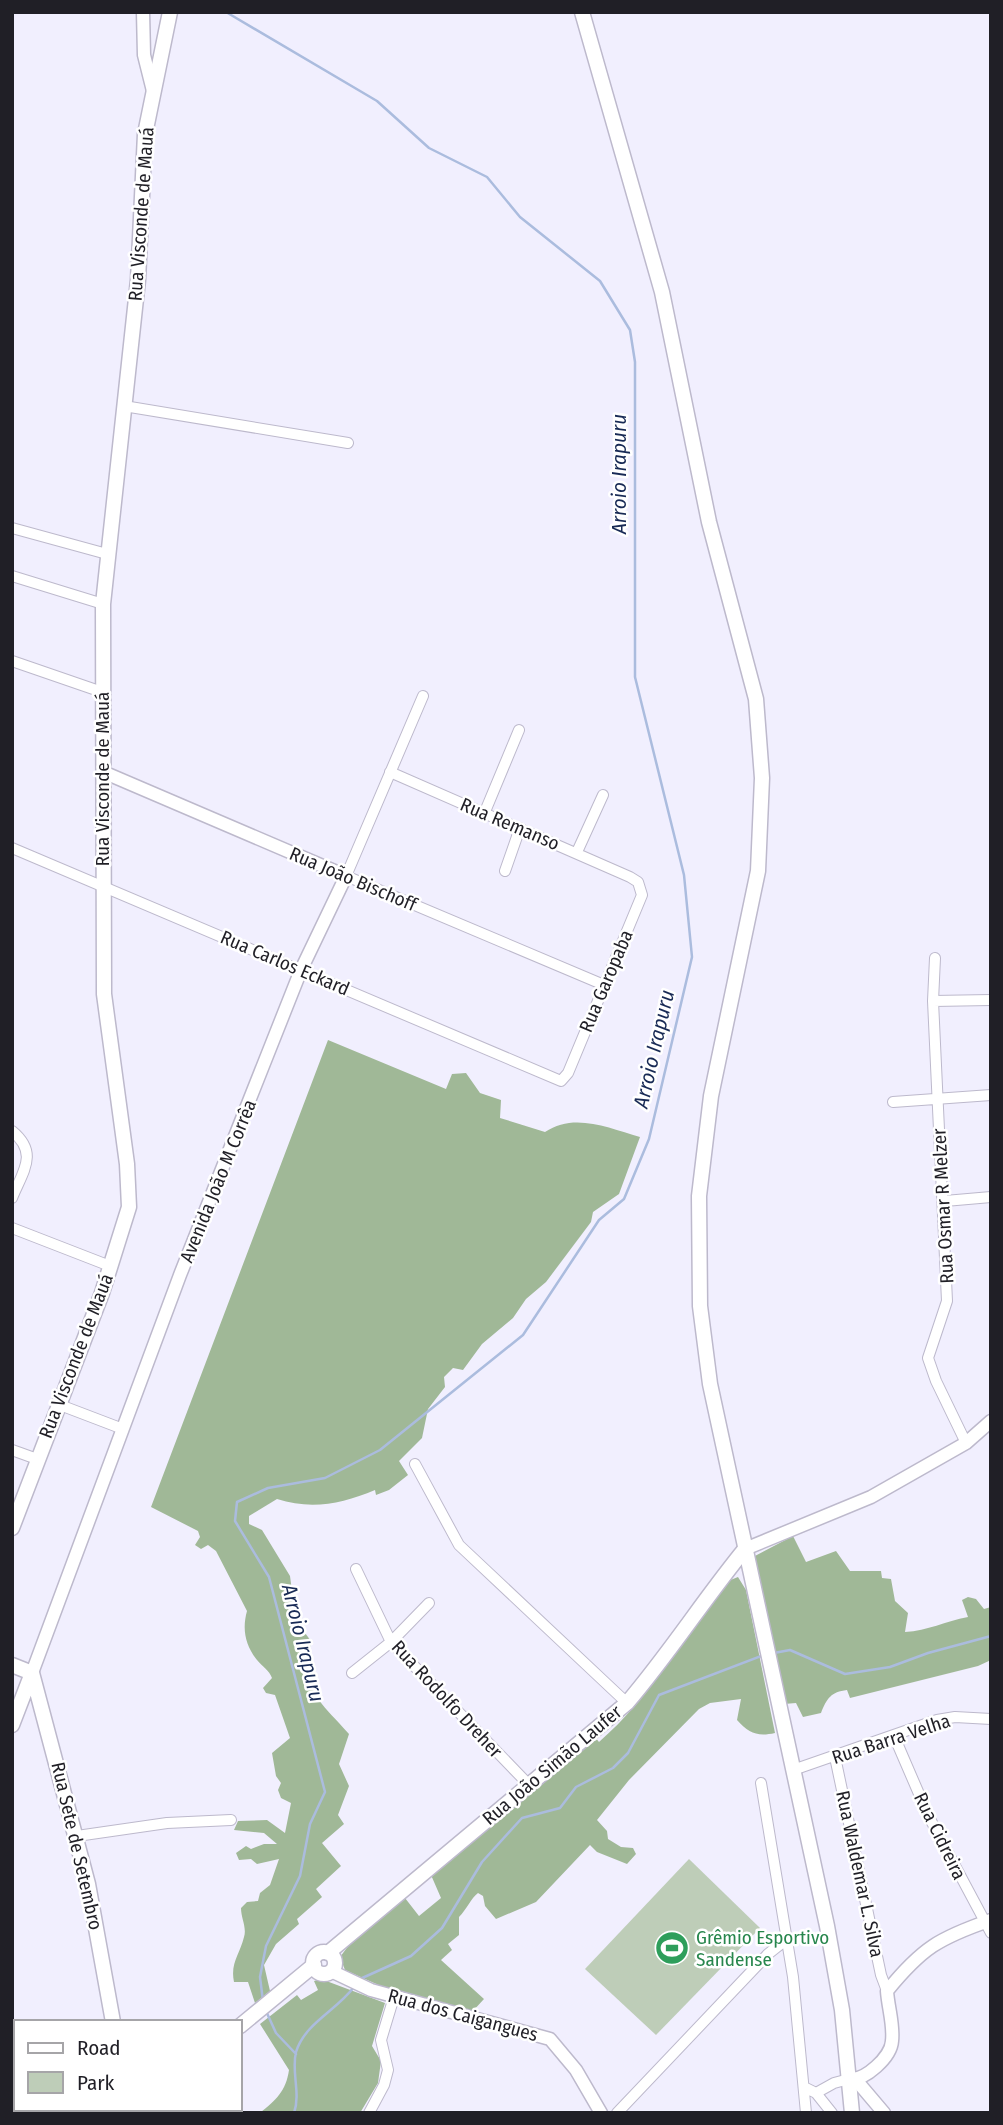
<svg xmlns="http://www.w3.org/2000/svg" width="1003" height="2125" font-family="'Fira Sans Condensed',sans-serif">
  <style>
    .green { fill: #becdb8 }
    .forest { fill: #a0b897 }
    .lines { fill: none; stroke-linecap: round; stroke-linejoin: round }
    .stream { stroke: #abbcde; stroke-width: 2.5 }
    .minor-casing { stroke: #bdb9cc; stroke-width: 12 }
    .tertiary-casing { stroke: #bdb9cc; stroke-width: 15 }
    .secondary-casing { stroke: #bdb9cc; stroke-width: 17 }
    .primary-casing { stroke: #bdb9cc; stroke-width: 17 }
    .minor { stroke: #fff; stroke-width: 10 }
    .tertiary { stroke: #fff; stroke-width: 12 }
    .secondary { stroke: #fff; stroke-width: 14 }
    .primary { stroke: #fff; stroke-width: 14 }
    .labels { text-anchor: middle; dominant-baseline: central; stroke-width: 5; stroke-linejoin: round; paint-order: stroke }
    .street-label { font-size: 19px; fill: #201f26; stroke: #fff }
    .leisure-label { font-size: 19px; fill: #27864d; stroke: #fff; text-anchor: start }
    .water-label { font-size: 21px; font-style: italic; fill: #182a55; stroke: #fff }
  </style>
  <rect width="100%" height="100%" fill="#f1effe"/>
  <path class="green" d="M689,1859L760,1928L656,2035L585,1969Z"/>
  <path class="forest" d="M328,1040L446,1089L452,1074L466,1073L480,1093L501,1100L500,1118L545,1132C574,1112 609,1128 640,1137L619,1194L593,1212L591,1222L546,1282L526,1299L513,1318L482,1344L463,1370L453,1368L444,1377L445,1387L428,1409L422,1438L399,1461L408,1475L389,1490L376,1495L375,1490C342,1504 311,1510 277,1499L249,1516V1524L262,1530L290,1576L296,1621L311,1641C303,1693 317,1698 349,1734L339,1764L349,1786L338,1815L344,1824L322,1843L341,1866L316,1889L322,1897L297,1919L299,1924L276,1944L264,1965L270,1991L255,2003L248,1982H234C230,1963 240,1954 244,1937C247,1928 241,1918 241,1908L247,1902L258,1901L260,1893L270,1885L279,1859L257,1864L251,1859L239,1860L236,1853L246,1846L251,1849L264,1844H277L264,1833L234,1830L238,1821L267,1820L285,1833L291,1803L281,1798L278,1790L281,1783L276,1776L272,1753L290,1738L275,1695L266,1693L263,1688L272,1678C269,1670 263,1667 257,1660C245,1645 242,1629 247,1611L216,1551L208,1545L201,1549L195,1545L200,1537L198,1531L151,1507Z
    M793,1536L806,1562L836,1551L850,1571H881L882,1578L891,1579L895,1601L908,1613L905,1632C928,1631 945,1621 968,1617L962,1600L968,1597L976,1599L984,1609L991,1607V1660L978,1666L850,1698L847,1690C831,1692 827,1698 821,1713L803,1717L796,1703L784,1704L753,1557Z
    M738,1577L746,1590L775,1733C757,1737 749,1733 737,1720L741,1699L710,1703L699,1709L629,1780L597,1820L607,1831L608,1839L621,1847L633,1848L636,1854L627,1864L597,1852L590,1845L536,1902L496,1919L485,1906L483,1896L478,1893C471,1898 467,1909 459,1917V1935L448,1944L452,1950L441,1960L484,1999L472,2012L383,1987L345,1970L340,1957L349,1945L405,1898L419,1916L441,1898L431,1875L595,1737L599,1742C651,1697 686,1635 728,1581Z
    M321,1979L385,2003L372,2046L381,2061L378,2083L360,2113H260C276,2100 286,2091 289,2070L260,2024L297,1995L301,2000L318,1990L314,1981Z"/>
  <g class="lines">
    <path class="stream" d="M226,12L377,101L429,148L487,177L520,217L600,281L630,330L635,362V677L684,875L692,957L649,1139L624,1199L599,1220L523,1335L380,1450L325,1478L268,1488L237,1502L235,1521L269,1577L325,1792L310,1824L300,1876L266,1946L260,1977L263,2001
      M774,1653L790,1650L845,1674L890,1667L928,1653L991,1636
      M360,1979L411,1956L442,1928L482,1862L522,1818L560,1808L576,1787L613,1768L628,1753L659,1695L764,1655
      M266,2011L276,2033L296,2054
      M294,2113C301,2093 291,2072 296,2052C305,2023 336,2011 354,1987"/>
    <g class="minor-casing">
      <path id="minor" d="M124,406L348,443
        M12,528L107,554
        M12,576L103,604
        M12,661L102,692
        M423,696L346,876L604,985
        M484,814L519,730
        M12,848L561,1081L568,1073L642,895L638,882L630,877L390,772
        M577,852L603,795
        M505,871L520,828
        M935,958L933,1001L947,1301L928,1358L936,1381L966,1443
        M933,1001L991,1000
        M893,1102L991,1095
        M12,1131C39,1153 23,1171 12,1198
        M945,1201L991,1197
        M12,1228L110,1266
        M60,1405L123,1429
        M12,1450L37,1459
        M415,1464L459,1545L627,1703
        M356,1569L391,1642L529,1785
        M352,1673L391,1642L429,1603
        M894,1736L929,1817L991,1933
        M835,1757L881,1975L887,1991
        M793,1770L937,1720L955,1717L991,1719
        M761,1783L793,1977L806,2113
        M77,1836L167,1823L231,1820
        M804,2087L816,2093L832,2113
        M816,2093L834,2083L849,2079
        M369,2113L384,2085L388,2070L381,2040L394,1997
        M617,2113L768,1954L787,1939"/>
    </g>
    <g class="tertiary-casing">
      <path id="tertiary" d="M143,12L144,55L153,91
        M745,1549L871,1497L966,1443L991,1421
        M32,1673L180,1275L301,970L346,876L103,772
        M331,1971L371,1990L550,2039L576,2070L601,2113
        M849,2079C865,2081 891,2057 892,2041C894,2025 888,2007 887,1991C922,1948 939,1938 991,1920
        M856,2080L884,2113"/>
    </g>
    <g class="secondary-casing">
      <path id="secondary" d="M12,1528L102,1293L129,1207L127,1164L104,994L103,604L138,280L145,134L170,12
        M12,1665L32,1673
        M32,1673L88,1884L113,2022
        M12,1725L32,1673
        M313 1963a11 11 0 1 1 22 0a11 11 0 1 1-22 0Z
        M328,1953L627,1703C669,1654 704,1599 745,1549
        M240,2026L314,1965
        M109,2113L114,2109"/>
    </g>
    <g class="primary-casing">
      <path id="primary" d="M582,12L662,292L709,522L756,699L762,778L758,871L711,1096L699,1196L700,1306L710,1384L827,1926L842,2010L852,2113"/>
    </g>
    <use href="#minor" class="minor"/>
    <use href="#tertiary" class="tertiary"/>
    <use href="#secondary" class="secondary"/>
    <use href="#primary" class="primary"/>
  </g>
  <defs>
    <g id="stadium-disc" transform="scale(1.75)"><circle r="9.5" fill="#2e9e5b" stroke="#fff"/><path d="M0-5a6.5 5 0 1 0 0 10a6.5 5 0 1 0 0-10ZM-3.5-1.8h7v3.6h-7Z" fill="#fff"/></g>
  </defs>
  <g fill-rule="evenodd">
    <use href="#stadium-disc" x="672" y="1948"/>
  </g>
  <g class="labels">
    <g class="street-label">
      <text transform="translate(141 214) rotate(-86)">Rua Visconde de Mauá</text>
      <text transform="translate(102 779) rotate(-90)">Rua Visconde de Mauá</text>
      <text transform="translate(510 824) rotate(23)">Rua Remanso</text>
      <text transform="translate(353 879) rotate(23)">Rua João Bischoff</text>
      <text transform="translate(285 963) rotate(23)">Rua Carlos Eckard</text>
      <text transform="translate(606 981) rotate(-67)">Rua Garopaba</text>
      <text transform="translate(218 1181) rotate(-68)">Avenida João M Corrêa</text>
      <text transform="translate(943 1206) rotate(-93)">Rua Osmar R Melzer</text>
      <text transform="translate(76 1356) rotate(-69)">Rua Visconde de Mauá</text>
      <text transform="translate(447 1699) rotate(47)">Rua Rodolfo Dreher</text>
      <text transform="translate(891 1739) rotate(-18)">Rua Barra Velha</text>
      <text transform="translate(552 1765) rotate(-40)">Rua João Simão Laufer</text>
      <text transform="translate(940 1836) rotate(64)">Rua Cidreira</text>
      <text transform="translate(77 1846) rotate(77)">Rua Sete de Setembro</text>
      <text transform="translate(860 1874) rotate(78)">Rua Waldemar L. Silva</text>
      <text transform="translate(463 2015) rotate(15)">Rua dos Caigangues</text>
    </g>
    <g class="leisure-label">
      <text x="696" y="1937">Grêmio Esportivo<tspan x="696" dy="22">Sandense</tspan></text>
    </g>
    <g class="water-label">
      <text transform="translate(619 474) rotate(-90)">Arroio Irapuru</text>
      <text transform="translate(654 1049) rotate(-77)">Arroio Irapuru</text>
      <text transform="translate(303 1643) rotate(76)">Arroio Irapuru</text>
    </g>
  </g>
  <rect width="1003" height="2125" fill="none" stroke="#201f26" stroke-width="28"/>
  <rect x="14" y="2020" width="228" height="91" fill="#ffffff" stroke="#a6a5a8" stroke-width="2"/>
  <rect x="28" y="2043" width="35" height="10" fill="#ffffff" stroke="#a6a5a8" stroke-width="2"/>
  <text x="77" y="2055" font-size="21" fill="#201f26">Road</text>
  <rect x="28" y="2072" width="35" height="21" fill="#becdb8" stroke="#a6a5a8" stroke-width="2"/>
  <text x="77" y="2090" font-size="21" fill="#201f26">Park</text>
</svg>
